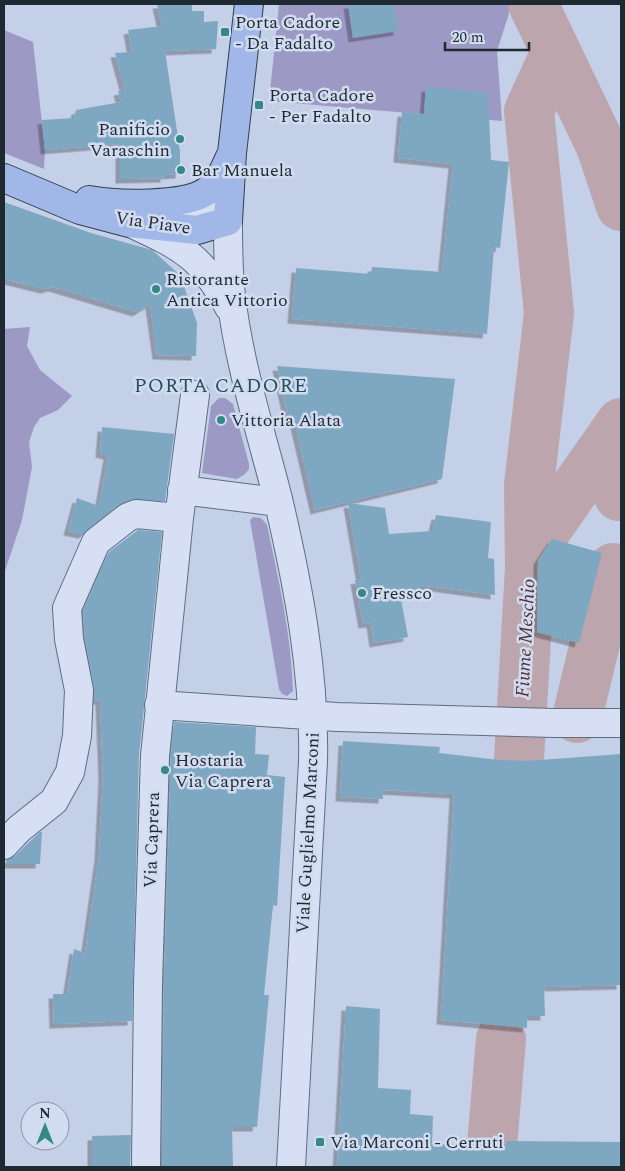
<svg xmlns="http://www.w3.org/2000/svg" width="625" height="1171" font-family="Spectral,serif">
  <style>
    .green { fill: #9d99c5 }
    .lines { fill: none; stroke-linecap: round; stroke-linejoin: round }
    .river { stroke: #bca5ac; stroke-width: 50 }
    .building { fill: #7ea7c2; filter: url(#shadow) }
    .minor-casing { stroke: #5c6e80; stroke-width: 30 }
    .major-casing { stroke: #30414f; stroke-width: 30 }
    .minor { stroke: #d6dff4; stroke-width: 28 }
    .major { stroke: #a0b7e7; stroke-width: 28 }
    .poi-dot { fill: #348886; stroke: #d2dcf0; stroke-width: 2 }
    .labels { text-anchor: middle; dominant-baseline: central; stroke-width: 5; stroke-linejoin: round; paint-order: stroke }
    .poi-label { font-size: 18px; fill: #1f2932; stroke: #d2dcf0; text-anchor: start }
    .street-label { font-size: 18px; fill: #1f2932; stroke: #d2dcf0 }
    .water-label { font-size: 19px; font-style: italic; fill: #503032; stroke: #d2dcf0 }
    .quarter-label { font-size: 20px; letter-spacing: 1px; fill: #234f59; stroke: #d2dcf0 }
  </style>
  <defs>
    <filter id="shadow"><feDropShadow dx="-4.5" dy="4.5" stdDeviation="0" flood-color="#0004"/></filter>
  </defs>
  <rect width="100%" height="100%" fill="#c4cfe8"/>
  <path class="green" d="M279,4H512L497,51L502,121L269,101Z
    M4,30L33,42L45,150L44,169L4,153Z
    M30,327L27,346L40,370L72,396L58,410L40,418L34,427L29,442L32,467L22,520L4,574V329Z
    M219,398H225L233,404L249,464V469L245,474L237,479L202,473L211,406Z
    M253,517L261,518L267,525C279,582 291,633 293,691L287,696L282,694L279,689L250,520Z"/>
  <g class="lines">
    <path class="river" d="M533,4L601,146L621,206
      M619,496L621,478
      M530,568L529,485L549,313L529,111L556,52
      M577,718L613,568
      M519,760L530,568L546,530L621,423
      M491,1158L501,1039"/>
  </g>
  <path class="building" d="M157,4H192V11H204V22L218,21L216,49L165,51L180,151V174L165,175V178L120,179V144L45,150L42,120L74,118L76,110L121,102L118,91L125,90L115,53L132,52L128,30L162,26Z
    M348,4H394L398,31L353,38Z
    M426,87L488,93L491,160L509,162L500,248L494,247L487,334L292,319L296,268L371,274L372,267L442,272L453,164L398,158L402,112L424,114Z
    M4,202L91,233L152,250L180,275L197,323L196,356L157,355L150,304L137,312L53,287L45,289L4,279Z
    M277,366L455,379L442,479L315,510L293,415L288,417Z
    M102,427L174,434L165,501L131,499L118,505L83,534L68,531L77,498L99,506L108,455L100,453Z
    M348,503L385,508L389,534L432,531L436,515L491,522L488,558L494,559L495,595L421,585V592L400,594L408,637L374,643L371,623L363,624L355,580L361,579Z
    M138,530L162,532L139,755L132,1021L54,1024L53,994H67L74,949L85,953L99,856L103,775L100,700L94,701V687L85,637L83,611L109,552Z
    M552,539L602,553L579,643L537,632L538,560Z
    M174,722L256,727L255,754L269,755L267,775L285,777L277,906L273,905L264,995H269L257,1127H232L233,1167H162L164,984L171,757Z
    M343,741L440,747L439,753L499,760L527,761L621,754V985L544,987L545,1016H527V1028L441,1020L454,794L383,790V799L340,797Z
    M40,832H42L40,864H7L6,860L15,856Z
    M346,1006L380,1009L378,1088L411,1090L410,1114L433,1116L432,1144L506,1146V1141L621,1142V1167H337Z
    M131,1135L130,1167H92V1136Z"/>
  <g class="lines">
    <g class="minor-casing">
      <path id="minor" d="M165,203C188,205 207,212 228,221C228,246 228,271 231,296C239,365 261,432 278,499C298,584 315,673 313,761L291,1167
        M135,225C185,248 202,258 229,307
        M182,490L278,502
        M159,705L337,717L554,723H621
        M4,845L19,829L54,801L70,772L77,736L79,690L69,639L67,608L96,542L128,517L136,514L179,518
        M146,1167L148,984L155,756L179,518L195,395"/>
    </g>
    <g class="major-casing">
      <path id="major" d="M4,178L80,210L129,223L197,230L228,221L232,153L249,4
        M89,200C116,205 185,207 207,191C219,183 224,170 230,157"/>
    </g>
    <use href="#minor" class="minor"/>
    <use href="#major" class="major"/>
  </g>
  <g class="poi-dot">
    <rect x="220" y="27" width="10" height="10" rx="2.5"/>
    <rect x="254" y="100" width="10" height="10" rx="2.5"/>
    <circle cx="180" cy="139" r="5"/>
    <circle cx="181" cy="170" r="5"/>
    <circle cx="156" cy="289" r="5"/>
    <circle cx="221" cy="420" r="5"/>
    <circle cx="362" cy="593" r="5"/>
    <circle cx="165" cy="770" r="5"/>
    <rect x="315" y="1137" width="10" height="10" rx="2.5"/>
  </g>
  <g class="labels">
    <g class="poi-label">
      <text x="235" y="22">Porta Cadore<tspan x="235" dy="21">- Da Fadalto</tspan></text>
      <text x="269" y="95">Porta Cadore<tspan x="269" dy="21">- Per Fadalto</tspan></text>
      <text x="170" y="129" text-anchor="end">Panificio<tspan x="170" dy="21">Varaschin</tspan></text>
      <text x="191" y="170">Bar Manuela</text>
      <text x="166" y="279">Ristorante<tspan x="166" dy="21">Antica Vittorio</tspan></text>
      <text x="231" y="420">Vittoria Alata</text>
      <text x="372" y="593">Fressco</text>
      <text x="175" y="760">Hostaria<tspan x="175" dy="21">Via Caprera</tspan></text>
      <text x="330" y="1142">Via Marconi - Cerruti</text>
    </g>
    <g class="street-label">
      <text transform="translate(153 223) rotate(8)">Via Piave</text>
      <text transform="translate(308 833) rotate(-87)">Viale Guglielmo Marconi</text>
      <text transform="translate(152 840) rotate(-88)">Via Caprera</text>
    </g>
    <g class="water-label">
      <text transform="translate(526 638) rotate(-87)">Fiume Meschio</text>
    </g>
    <g class="quarter-label">
      <text x="221" y="386">PORTA CADORE</text>
    </g>
  </g>
  <rect width="625" height="1171" fill="none" stroke="#1f2932" stroke-width="10"/>
  <g transform="translate(45 1126)"><circle r="24" fill="#d2dcf0" stroke="#8a94a4"/>
  <path d="M0-4L9 19L0 12L-9 19Z" fill="#348886"/>
  <text y="-8" font-size="14" font-weight="bold" text-anchor="middle" fill="#1f2932">N</text>
  </g>
  <path d="M445 42v8h84v-8" fill="none" stroke="#1f2932" stroke-width="2.5"/>
  <text x="452" y="42" font-size="15" fill="#1f2932" stroke="#d2dcf0" stroke-width="4" paint-order="stroke">20 m</text>
</svg>
